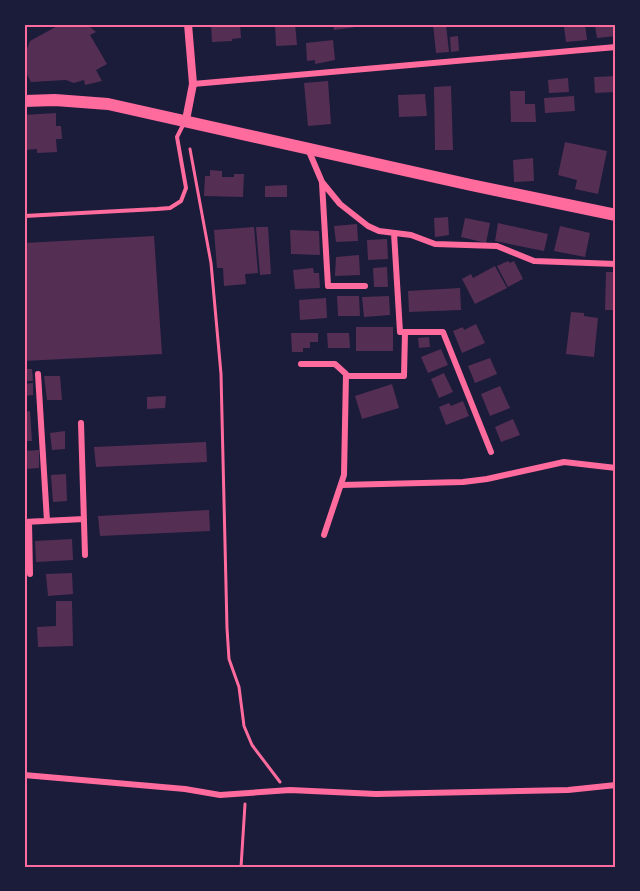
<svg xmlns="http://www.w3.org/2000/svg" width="640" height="891" font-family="Arial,sans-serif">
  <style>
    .building { fill: #542f53 }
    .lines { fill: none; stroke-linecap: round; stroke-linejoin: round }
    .path { stroke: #ff6b9d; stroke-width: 3 }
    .service { stroke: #ff6b9d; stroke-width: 4 }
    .minor { stroke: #ff6b9d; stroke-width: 6 }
    .tertiary { stroke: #ff6b9d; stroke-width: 8 }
    .trunk { stroke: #ff6b9d; stroke-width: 12 }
    .neatline { fill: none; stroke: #ff6b9d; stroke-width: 2 }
  </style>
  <rect width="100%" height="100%" fill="#1b1b3a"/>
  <path class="building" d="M61,24H87L96,32L90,35L107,64L96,70L102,81L85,85L84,80L74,83L66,80L31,82L24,69V57L30,41Z
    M211,24H240L241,38L232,39V41L212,42Z
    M275,24H295L297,45L276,46Z
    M333,24H356V27L334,30Z
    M433,24H446L449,52L436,53Z
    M577,24H585L587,40L566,42L564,27L577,26Z
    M603,24H616V36L597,38L595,26Z
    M458,36L459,51L451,52L450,37Z
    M333,40L335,60L315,64V60L307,61L306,43Z
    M616,76V92L595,93L594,77Z
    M568,78L569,92L549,93L548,80Z
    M328,81L331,124L308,126L304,83Z
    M451,86L453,150H435L434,87Z
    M510,91H525V104H535L536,122H511Z
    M425,94L427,116L399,117L398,95Z
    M574,96L575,111L545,113L544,98Z
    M56,113V126H61L62,139H56L57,152L37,153V149L24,150V115Z
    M565,142L607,151L598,194L575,189L577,180L558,175Z
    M533,158L534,181L514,182L513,160Z
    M210,170L222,171V177H234V174H244L243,197L204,196L205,176H210Z
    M287,185V197H265V186Z
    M448,217L449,235L435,237L434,218Z
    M465,218L490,223L486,243L461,237Z
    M498,223L548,234L544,251L495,241Z
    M357,224L358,241L336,242L334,226Z
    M560,226L590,233L585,257L554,251Z
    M254,227L258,273L245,274L246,284L224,286L223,268H217L214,230Z
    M256,227H268L271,274L260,275Z
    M290,230L319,231L320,255L291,254Z
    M154,236L162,354L24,361V243Z
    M387,239L388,259L368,260L367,240Z
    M359,255L360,275L335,276L336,257Z
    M508,261L510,263L514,261L523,279L508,287L497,266Z
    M495,266L507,288L475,304L462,279L471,274L473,278Z
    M387,267L388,287H374L373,268Z
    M313,268L314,273H319L320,288L295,289L293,270Z
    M606,272H616L614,310H605Z
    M460,288L461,310L409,312L408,291Z
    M337,296H359L360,316H338Z
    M389,296L390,315L364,317L362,297Z
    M326,298L327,318L300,320L299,300Z
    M571,312L584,313V316L598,318L594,357L566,354Z
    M476,324L485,343L462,353L453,331L463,327L464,330Z
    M356,327H393V351H356Z
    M291,333H318V342H310V348H303V352H292Z
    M327,333H349L350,348H328Z
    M429,337L430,347L419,348L418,338Z
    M441,349L448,365L428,373L421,357Z
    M490,358L497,374L475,383L468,366Z
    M24,369H32L33,381H24Z
    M444,373L453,392L439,398L431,379Z
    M44,376H60L62,400H47Z
    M33,383V395L24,396V384Z
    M392,384L399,408L362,419L355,396Z
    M500,386L510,408L490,416L481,394Z
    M166,396L165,408L147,409V397Z
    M463,401L469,416L446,425L439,407L449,403L451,406Z
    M30,411L32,441H24V412Z
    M513,419L520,435L501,442L495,427Z
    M65,431V449L52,450L50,433Z
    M206,442L207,462L96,467L94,447Z
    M39,450V468L24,469V451Z
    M66,474L67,501L53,502L51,475Z
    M209,510L210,531L100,536L98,516Z
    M72,539L73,560L36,562L35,541Z
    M72,573L73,594L48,596L46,574Z
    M56,601H72L73,646L38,647L37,627L56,626Z"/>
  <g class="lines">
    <path class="path" d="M190,149L211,263L221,374L227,628L229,659L239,687L244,726L252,745L280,782
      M241,867L245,804"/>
    <path class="service" d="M24,216L157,209L170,208L181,201L186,188L177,137L184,123"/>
    <path class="minor" d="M193,84L616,47
      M308,149L322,182L340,204L368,226L379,231L411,235L435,244L497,246L534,261L616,264
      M322,183L328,286H365
      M394,233L400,332H443L491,452
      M301,364H335L346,374L344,475L324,535
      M38,374L47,521
      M346,376H404L405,332
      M81,423L85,555
      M341,485L463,482L487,479L564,462L616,468
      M24,522L84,519
      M29,522L30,574
      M24,775L185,789L220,795L290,790L376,794L568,790L616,785"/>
    <path class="tertiary" d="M186,120L193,84L188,24"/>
    <path class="trunk" d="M24,101L55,100L108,104L471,185L616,215"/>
  </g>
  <rect width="640" height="891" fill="none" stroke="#1b1b3a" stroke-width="51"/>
  <rect x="26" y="26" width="588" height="840" class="neatline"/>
</svg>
